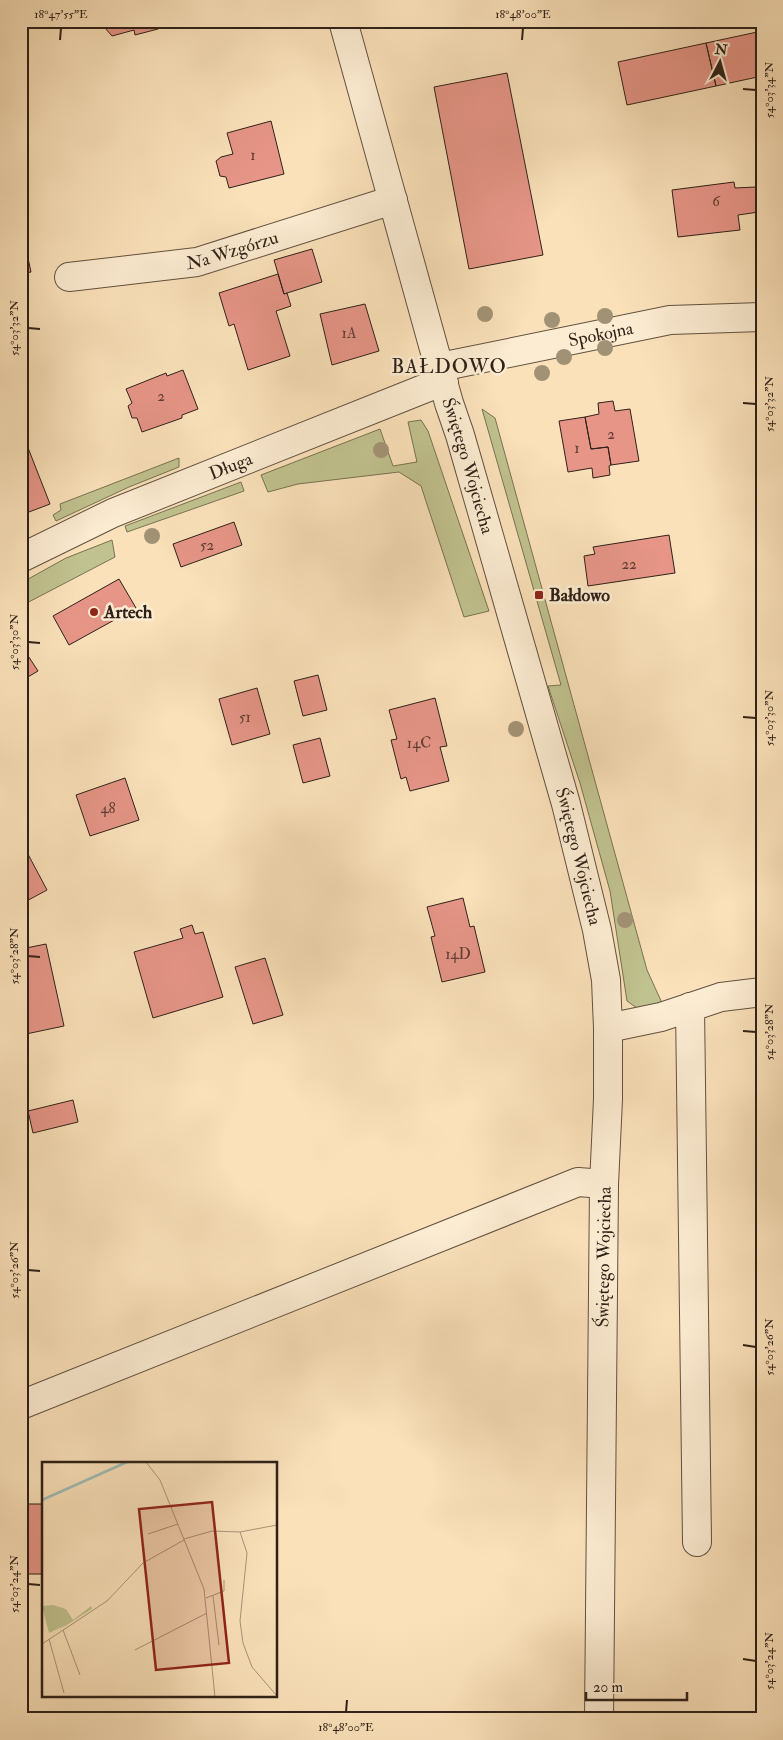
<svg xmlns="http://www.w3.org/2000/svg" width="783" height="1740" font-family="'IM FELL Double Pica',serif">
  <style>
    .green { fill: #c0c28f; stroke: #787254 }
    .building { fill: #e69587; stroke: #2f2118 }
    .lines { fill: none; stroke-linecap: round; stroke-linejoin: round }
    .minor-casing { stroke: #625140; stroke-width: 30 }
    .minor { stroke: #fcecd2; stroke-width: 28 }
    .tree { fill: #a29275 }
    .ticks { fill: none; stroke: #2f2118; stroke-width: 2 }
    .poi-dot { fill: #8f2418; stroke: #fcecd2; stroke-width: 2 }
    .labels { text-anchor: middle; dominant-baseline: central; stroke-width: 5; stroke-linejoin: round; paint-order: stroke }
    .number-label { font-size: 15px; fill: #5d3e34 }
    .street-label { font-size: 18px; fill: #2f2118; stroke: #fcecd2 }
    .poi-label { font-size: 18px; font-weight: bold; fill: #2f2118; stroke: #fcecd2; text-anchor: start }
    .quarter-label { font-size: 20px; letter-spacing: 1px; fill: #2f2118; stroke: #fcecd2 }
    .inset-river { fill: none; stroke: #a0bcb7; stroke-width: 2.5 }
    .inset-road { fill: none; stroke: #a99479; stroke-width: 1 }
    .view { fill: #8f2418; fill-opacity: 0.15; stroke: #8f2418; stroke-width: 2.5 }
    .inset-edge { fill: none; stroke: #2f2118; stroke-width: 2.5 }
    .neatline { fill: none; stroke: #2f2118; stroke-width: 2 }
    .ticks-label { font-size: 12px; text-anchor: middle; fill: #2f2118 }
  </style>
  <rect width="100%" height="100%" fill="#fae1ba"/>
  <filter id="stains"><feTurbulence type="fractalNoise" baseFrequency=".004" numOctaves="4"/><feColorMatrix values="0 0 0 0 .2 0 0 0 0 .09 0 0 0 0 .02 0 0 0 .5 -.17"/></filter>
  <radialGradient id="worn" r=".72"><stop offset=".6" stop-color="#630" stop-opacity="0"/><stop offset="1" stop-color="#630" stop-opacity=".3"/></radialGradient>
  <path class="green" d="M482,409L495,418L647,970L662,1003L637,1008L627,1001L610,891L580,783L548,686L561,685Z
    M421,420L428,431L489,611L464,617L421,486L399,472L298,484L268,492L261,475L380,429L393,466L417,462L408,422Z
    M179,458V467L129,487L56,521L53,515L61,510L60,504Z
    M241,482L244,491L127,532L125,526Z
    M112,540L115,557L21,606V583L66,558Z"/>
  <path class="building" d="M99,21H172L158,25V29L135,35L134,30L112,36Z
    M762,31V76L716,86L706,43Z
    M706,43L716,86L627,105L618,62Z
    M507,73L543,255L469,269L434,87Z
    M271,121L284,174L229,188L226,177L220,176L216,161L221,157L233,154L227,133Z
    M734,182L735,188L756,187L759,212L738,215L740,230L678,237L672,190Z
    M22,230L31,272L21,274V231Z
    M312,249L322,282L284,294L274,260Z
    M278,274L284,294L287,293L291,306L276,311L290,356L248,370L234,324L229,326L219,293Z
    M365,304L379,351L332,365L320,314Z
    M183,370L198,409L182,415V418L142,432L137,418H132L128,406L132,403L126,389L166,373L167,376Z
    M613,401L615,411L630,409L639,461L611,465L608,447L591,449L585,417L599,414L598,403Z
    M585,417L591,449L608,447L611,465L609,466L610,475L593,478L592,468L568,472L559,421Z
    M23,435L50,504L21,515V436Z
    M234,522L242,545L181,567L173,544Z
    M669,535L675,573L588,586L584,556L595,554L593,547Z
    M119,579L136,608L69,645L53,616Z
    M21,645L38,671L21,681Z
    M318,675L327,710L303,716L294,681Z
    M257,688L270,734L232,745L219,699Z
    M435,698L447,746L440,747L449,781L410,791L406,777L401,779L391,740L397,739L389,710Z
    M320,738L330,776L303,783L293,745Z
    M125,778L139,820L90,836L76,795Z
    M21,841L47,890L21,904Z
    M463,898L470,927L474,926L485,972L442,982L431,937L435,936L427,907Z
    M192,925L195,934L203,932L223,997L153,1018L134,952L183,938L180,929Z
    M46,944L64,1026L26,1034L21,1012V949Z
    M265,958L283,1015L253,1024L235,967Z
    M73,1100L78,1122L33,1133L28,1111Z
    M21,1504H44V1574H21Z"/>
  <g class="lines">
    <g class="minor-casing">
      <g id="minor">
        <path id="s1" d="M343,21L449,403L460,435L566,804L597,930L606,980L608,1028V1099L604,1184L599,1719"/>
        <path id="s2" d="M69,277L197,262L393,200"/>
        <path id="s3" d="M440,367L670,320L762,317"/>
        <path id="s4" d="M21,558L113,513L431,386L444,383"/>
        <path d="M690,1007L697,1542"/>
        <path d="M608,1028L661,1017L721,997L762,992"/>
        <path d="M21,1405L578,1182L604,1184"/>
      </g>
    </g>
    <use href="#minor" class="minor"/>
  </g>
  <g class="tree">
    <circle cx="485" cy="314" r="8"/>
    <circle cx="605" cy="316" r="8"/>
    <circle cx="552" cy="320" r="8"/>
    <circle cx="605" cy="348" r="8"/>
    <circle cx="564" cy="357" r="8"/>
    <circle cx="542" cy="373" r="8"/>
    <circle cx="381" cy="450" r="8"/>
    <circle cx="152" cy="536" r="8"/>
    <circle cx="516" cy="729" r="8"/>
    <circle cx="625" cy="920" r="8"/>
  </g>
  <path class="ticks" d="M60,40L61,28M522,40L523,28M743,89L756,90M28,328L40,329M743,403L756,404M28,642L40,643M743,717L756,718M28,956L40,957M743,1031L756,1032M28,1270L40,1271M743,1345L756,1347M28,1584L40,1585M743,1659L756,1661M346,1712L347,1700"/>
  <g class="poi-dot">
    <rect x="534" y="590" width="10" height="10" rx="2.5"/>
    <circle cx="94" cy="612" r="5"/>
  </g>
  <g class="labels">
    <g class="number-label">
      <text x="253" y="155">1</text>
      <text x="716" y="201">6</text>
      <text x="349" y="333">1A</text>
      <text x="161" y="396">2</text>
      <text x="611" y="434">2</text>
      <text x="577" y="448">1</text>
      <text x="207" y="545">52</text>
      <text x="629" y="564">22</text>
      <text x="245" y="717">51</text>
      <text x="419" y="743">14C</text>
      <text x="108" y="808">48</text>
      <text x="458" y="954">14D</text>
    </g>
    <g class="street-label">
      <text stroke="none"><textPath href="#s2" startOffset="166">Na Wzgórzu</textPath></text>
      <text stroke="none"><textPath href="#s3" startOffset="164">Spokojna</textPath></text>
      <text stroke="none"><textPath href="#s4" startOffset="229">Długa</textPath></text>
      <text stroke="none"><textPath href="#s1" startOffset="462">Świętego Wojciecha</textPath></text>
      <text stroke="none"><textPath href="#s1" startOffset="868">Świętego Wojciecha</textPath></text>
      <text transform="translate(604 1257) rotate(-89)">Świętego Wojciecha</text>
    </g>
    <g class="poi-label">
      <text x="549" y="595">Bałdowo</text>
      <text x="104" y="612">Artech</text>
    </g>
    <g class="quarter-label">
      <text x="449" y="366">BAŁDOWO</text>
    </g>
  </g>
  <g transform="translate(42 1462)">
    <rect width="235" height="235" fill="#fae1ba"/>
    <path d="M11,143L24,147L31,158L49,144L50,147L6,175L24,163L7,171L0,144Z" fill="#c0c28f"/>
    <path class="inset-river" d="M0,38L85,0"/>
    <path class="inset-road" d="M104,0L118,18L162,127L173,235M198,70L205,91L198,159L201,181L210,205L235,234M106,72L136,62M142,77L170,69L198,70L235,63M171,134L177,183M164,136L182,129V118M21,168L38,213M7,177L22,231M0,182L65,139L101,101L142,78M93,188L165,151"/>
    <path class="view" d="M170,40L187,201L114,208L97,47Z"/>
    <rect width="235" height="235" class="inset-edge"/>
  </g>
  <rect width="783" height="1740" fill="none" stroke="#fae1ba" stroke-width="55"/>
  <g transform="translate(720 62) rotate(6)" stroke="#fcecd2" stroke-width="4" paint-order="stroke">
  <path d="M0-4L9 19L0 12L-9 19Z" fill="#2f2118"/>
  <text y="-8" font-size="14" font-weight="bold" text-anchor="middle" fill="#2f2118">N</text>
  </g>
  <path d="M586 1692v8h101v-8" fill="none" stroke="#2f2118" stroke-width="2.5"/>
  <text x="593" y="1692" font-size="15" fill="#2f2118" stroke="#fcecd2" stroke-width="4" paint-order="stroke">20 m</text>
  <rect x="28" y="28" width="728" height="1684" class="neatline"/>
  <g class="ticks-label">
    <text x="61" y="18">18°47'55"E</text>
    <text x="523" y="18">18°48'00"E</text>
    <text transform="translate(769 90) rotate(-90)" y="4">54°03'34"N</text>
    <text transform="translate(14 328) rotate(-90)" y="4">54°03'32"N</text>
    <text transform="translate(769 404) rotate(-90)" y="4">54°03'32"N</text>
    <text transform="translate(14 642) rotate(-90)" y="4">54°03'30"N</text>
    <text transform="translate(769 718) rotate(-90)" y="4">54°03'30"N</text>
    <text transform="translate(14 956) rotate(-90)" y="4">54°03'28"N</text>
    <text transform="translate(769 1032) rotate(-90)" y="4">54°03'28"N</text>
    <text transform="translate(14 1270) rotate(-90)" y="4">54°03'26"N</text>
    <text transform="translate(769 1347) rotate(-90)" y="4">54°03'26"N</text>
    <text transform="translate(14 1584) rotate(-90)" y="4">54°03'24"N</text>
    <text transform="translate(769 1661) rotate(-90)" y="4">54°03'24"N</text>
    <text x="346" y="1731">18°48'00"E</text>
  </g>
  <rect width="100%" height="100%" filter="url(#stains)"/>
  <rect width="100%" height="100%" fill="url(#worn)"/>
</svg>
